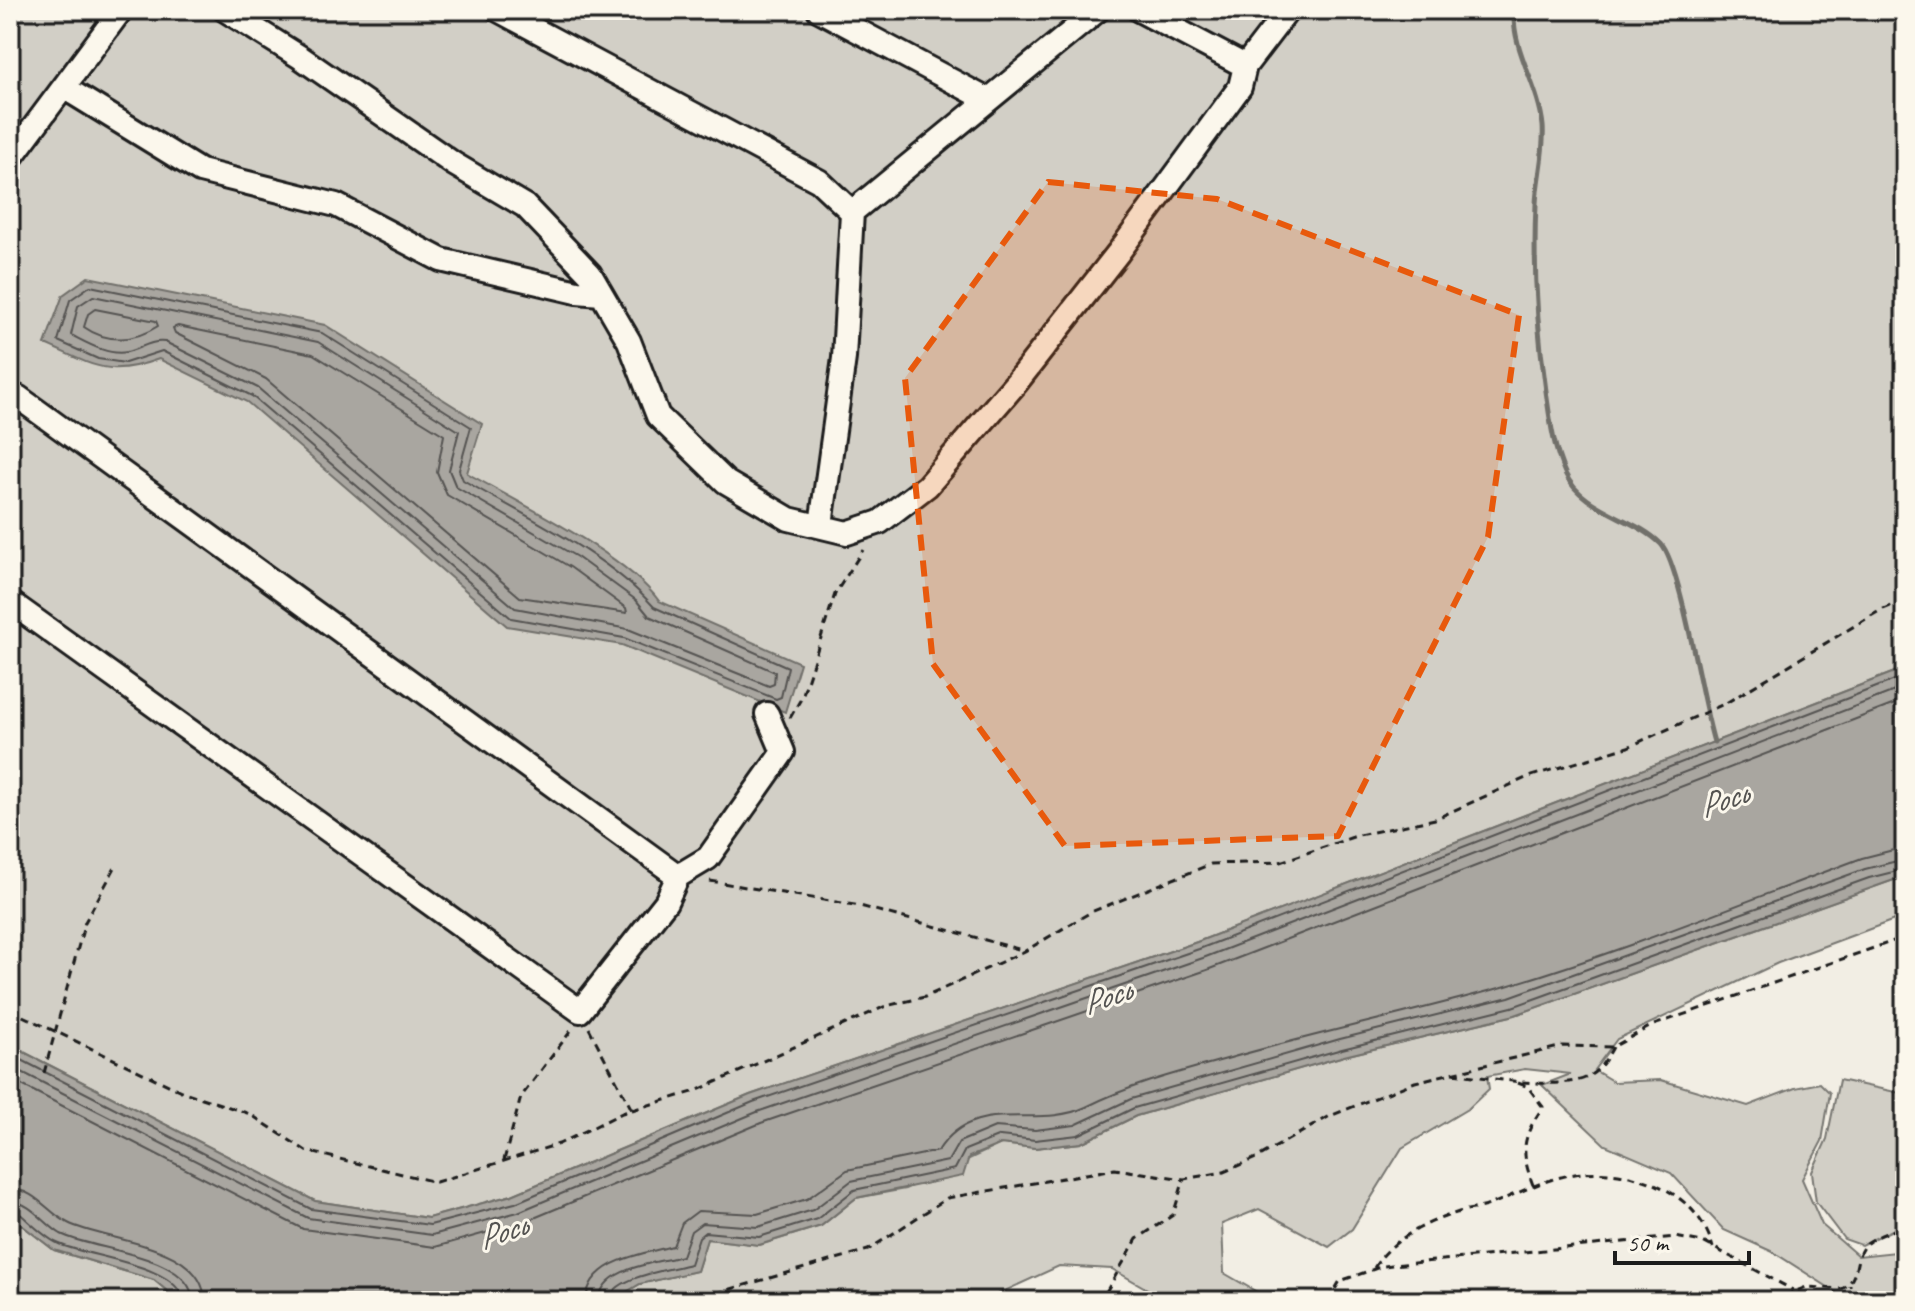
<svg xmlns="http://www.w3.org/2000/svg" width="1915" height="1311" font-family="Caveat,sans-serif">
  <style>
    .green { fill: #d2cfc6; stroke: #777671; stroke-width: 2 }
    .water { fill: #a9a6a0; stroke: #716f6b; stroke-width: 2 }
    .lines { fill: none; stroke-linecap: round; stroke-linejoin: round }
    .shore { stroke: #545351; stroke-width: 2 }
    .stream { stroke: #716f6b; stroke-width: 5 }
    .minor-casing { stroke: #1c1c1c; stroke-width: 28 }
    .path { stroke: #1c1c1c; stroke-width: 3; stroke-dasharray: 8 6; stroke-linecap: butt }
    .minor { stroke: #fbf7ec; stroke-width: 22 }
    .marked { fill: #e8590c; fill-opacity: 0.2; stroke: #e8590c; stroke-width: 6; stroke-dasharray: 16 10; stroke-linejoin: round }
    .labels { text-anchor: middle; dominant-baseline: central; stroke-width: 6; stroke-linejoin: round; paint-order: stroke }
    .water-label { font-size: 34px; font-style: italic; fill: #545351; stroke: #fbf7ec }
  </style>
  <rect width="100%" height="100%" fill="#f2eee4"/>
  <filter id="ink" filterUnits="userSpaceOnUse"><feTurbulence type="fractalNoise" baseFrequency=".0125" numOctaves="2"/><feDisplacementMap in="SourceGraphic" scale="16" xChannelSelector="R" yChannelSelector="G"/><feConvolveMatrix kernelMatrix="1 2 1 2 8 2 1 2 1" color-interpolation-filters="sRGB"/></filter>
  <g filter="url(#ink)">
    <path class="green" d="M10,10H1905V668L1197,942L750,1095L512,1195L428,1218L315,1201L10,1045Z
      M1905,876V916L1778,963L1617,1039L1594,1070L1614,1082L1661,1080L1748,1106L1795,1088L1820,1083L1830,1093L1822,1141L1802,1179L1822,1225L1858,1256L1905,1251V1301H1850L1773,1252L1724,1230L1671,1173L1605,1145L1542,1085L1571,1074L1525,1069L1487,1076L1489,1089L1469,1108L1402,1148L1352,1229L1329,1247L1259,1209L1222,1224L1224,1273L1262,1295L1265,1301H1162L1156,1294L1112,1269L1059,1266L983,1301H611L640,1284L697,1271L707,1239L760,1245L821,1226L856,1198L905,1189L1001,1144L1035,1148L1081,1143L1136,1116L1344,1056L1515,1015Z
      M1839,1080L1905,1094V1224L1861,1245L1844,1239L1816,1202L1812,1172L1827,1139Z
      M10,1216L54,1250L154,1280L179,1301H10Z"/>
    <path class="water" d="M88,277L325,325L482,424L467,473C519,503 625,554 659,601L800,663L785,712L622,645L507,626L247,402L159,359C107,378 93,365 45,344L63,295Z
      M1905,668V876L1515,1015L1344,1056L1136,1116L1081,1143L1035,1148L1001,1144L969,1157L963,1176L856,1198L821,1226L759,1245L707,1239L697,1271L640,1284L611,1301H179L154,1280L54,1250L10,1216V1045L315,1201L428,1218L512,1195L750,1095L1197,942Z"/>
    <g class="lines">
      <path class="shore" d="M90,286L322,333L471,427L459,470L463,480C528,518 604,552 654,607L788,667L781,697L776,699L624,638L511,618L252,396L162,351L125,363L98,359L58,341L70,300Z
        M93,296L318,342L459,431L449,470L456,487L577,557L636,600L649,616L775,672L774,684L769,686L628,629L515,608L258,388L165,342C150,340 140,349 127,352C108,356 87,343 71,335L78,306Z
        M95,309L156,321L158,326C135,341 108,344 84,327L88,314Z
        M178,326L313,354L444,435L437,472L447,495L570,567L626,608L627,613L520,597L266,379L175,333L173,328Z
        M10,1054L311,1209L430,1225L515,1203L753,1102L1199,949L1905,676
        M10,1066L308,1218L432,1235L518,1212L757,1112L1203,958L1905,687
        M10,1079L303,1229L435,1247L522,1223L761,1123L1207,970L1905,700
        M10,1189C35,1189 47,1212 68,1223C106,1242 203,1243 205,1301
        M10,1201C31,1202 44,1224 61,1234C94,1251 191,1254 193,1301
        M10,1211L18,1212C30,1222 43,1236 57,1243C85,1257 179,1264 183,1301
        M586,1301C588,1260 642,1254 673,1246L682,1223L698,1211L757,1214L807,1199L847,1170L938,1151C975,1093 1035,1131 1086,1107C1130,1085 1176,1073 1223,1060C1316,1033 1411,1013 1503,987C1625,951 1743,902 1862,858L1905,847
        M599,1301C601,1267 657,1263 682,1256L691,1231L702,1223L758,1227L813,1210L851,1181L948,1161L959,1142L995,1127L1035,1130L1075,1125L1131,1099L1340,1039L1509,997L1865,869L1905,859
        M609,1301C612,1276 670,1270 690,1264L699,1237L705,1232L759,1237L817,1219L854,1190L955,1169L965,1150L1000,1136L1035,1140L1078,1135L1134,1108L1342,1049L1512,1007L1869,878L1905,869"/>
      <path class="stream" d="M1514,10C1512,52 1539,85 1543,126C1545,151 1537,179 1536,204C1533,268 1537,328 1546,391C1550,419 1553,447 1565,473C1582,511 1633,516 1661,544C1681,565 1702,704 1714,742"/>
      <g class="minor-casing">
        <path id="minor" d="M225,10L300,57L454,164L525,206L590,274L629,341L658,416L726,482L789,519L847,533L880,522L927,486L1016,383L1118,253L1240,87L1245,66L1139,10
          M498,10L819,181L852,212L844,358L821,525
          M819,10L988,100
          M1245,66L1288,10
          M65,88L200,171L336,205L441,260L577,292L601,294
          M10,159L121,10
          M852,212L1098,10
          M10,397H18L678,876
          M10,602L580,1011L666,902L678,876L708,858L783,752L767,714"/>
      </g>
      <path class="path" d="M790,718L802,697L835,594L863,550
        M710,881L860,906L1022,950
        M10,1010L181,1091L250,1114L306,1151L436,1182L559,1144L622,1113L696,1091L886,1006L925,997L1025,951L1091,912L1211,864L1280,862L1359,835L1435,819L1528,777L1628,747L1726,703L1881,610L1905,600
        M589,1028L632,1110
        M44,1073L85,922L117,864
        M1453,1073C1483,1077 1564,1092 1589,1076C1600,1070 1607,1058 1613,1047
        M1518,1083L1528,1087L1543,1107C1522,1137 1520,1151 1533,1185
        M504,1160L521,1097L573,1028
        M1374,1268C1391,1239 1427,1222 1459,1212C1468,1209 1479,1209 1489,1205C1517,1194 1544,1179 1575,1174C1631,1166 1698,1190 1713,1248
        M10,1292L23,1301
        M1106,1292L1137,1239L1173,1215L1184,1179
        M689,1301L868,1250L947,1198L1115,1169L1184,1179L1224,1172L1258,1157L1330,1116L1415,1082L1563,1046L1613,1047L1651,1026L1905,937
        M1023,1301C1056,1294 1095,1286 1126,1301
        M1328,1301L1340,1281L1383,1266L1675,1237L1703,1242L1793,1290
        M1772,1301L1806,1287L1842,1289C1862,1277 1852,1256 1867,1243C1877,1235 1893,1231 1905,1227
        M1850,1301V1285"/>
      <use href="#minor" class="minor"/>
    </g>
  </g>
  <path class="marked" d="M1048,182L1217,199L1519,315L1488,537L1338,836L1065,846L933,664L905,378Z"/>
  <g class="labels">
    <g class="water-label">
      <text transform="translate(1723 799) rotate(-18)">Рось</text>
      <text transform="translate(1106 996) rotate(-18)">Рось</text>
      <text transform="translate(502 1231) rotate(-18)">Рось</text>
    </g>
  </g>
  <rect width="1915" height="1311" fill="none" stroke="#fbf7ec" stroke-width="40"/>
  <rect x="20" y="20" width="1875" height="1271" fill="none" stroke="#1c1c1c" stroke-width="3" filter="url(#ink)"/>
  <path d="M1615 1251v12h134v-12" fill="none" stroke="#1c1c1c" stroke-width="4"/>
  <text x="1627" y="1251" font-size="24" fill="#1c1c1c" stroke="#fbf7ec" stroke-width="6" paint-order="stroke">50 m</text>
</svg>
